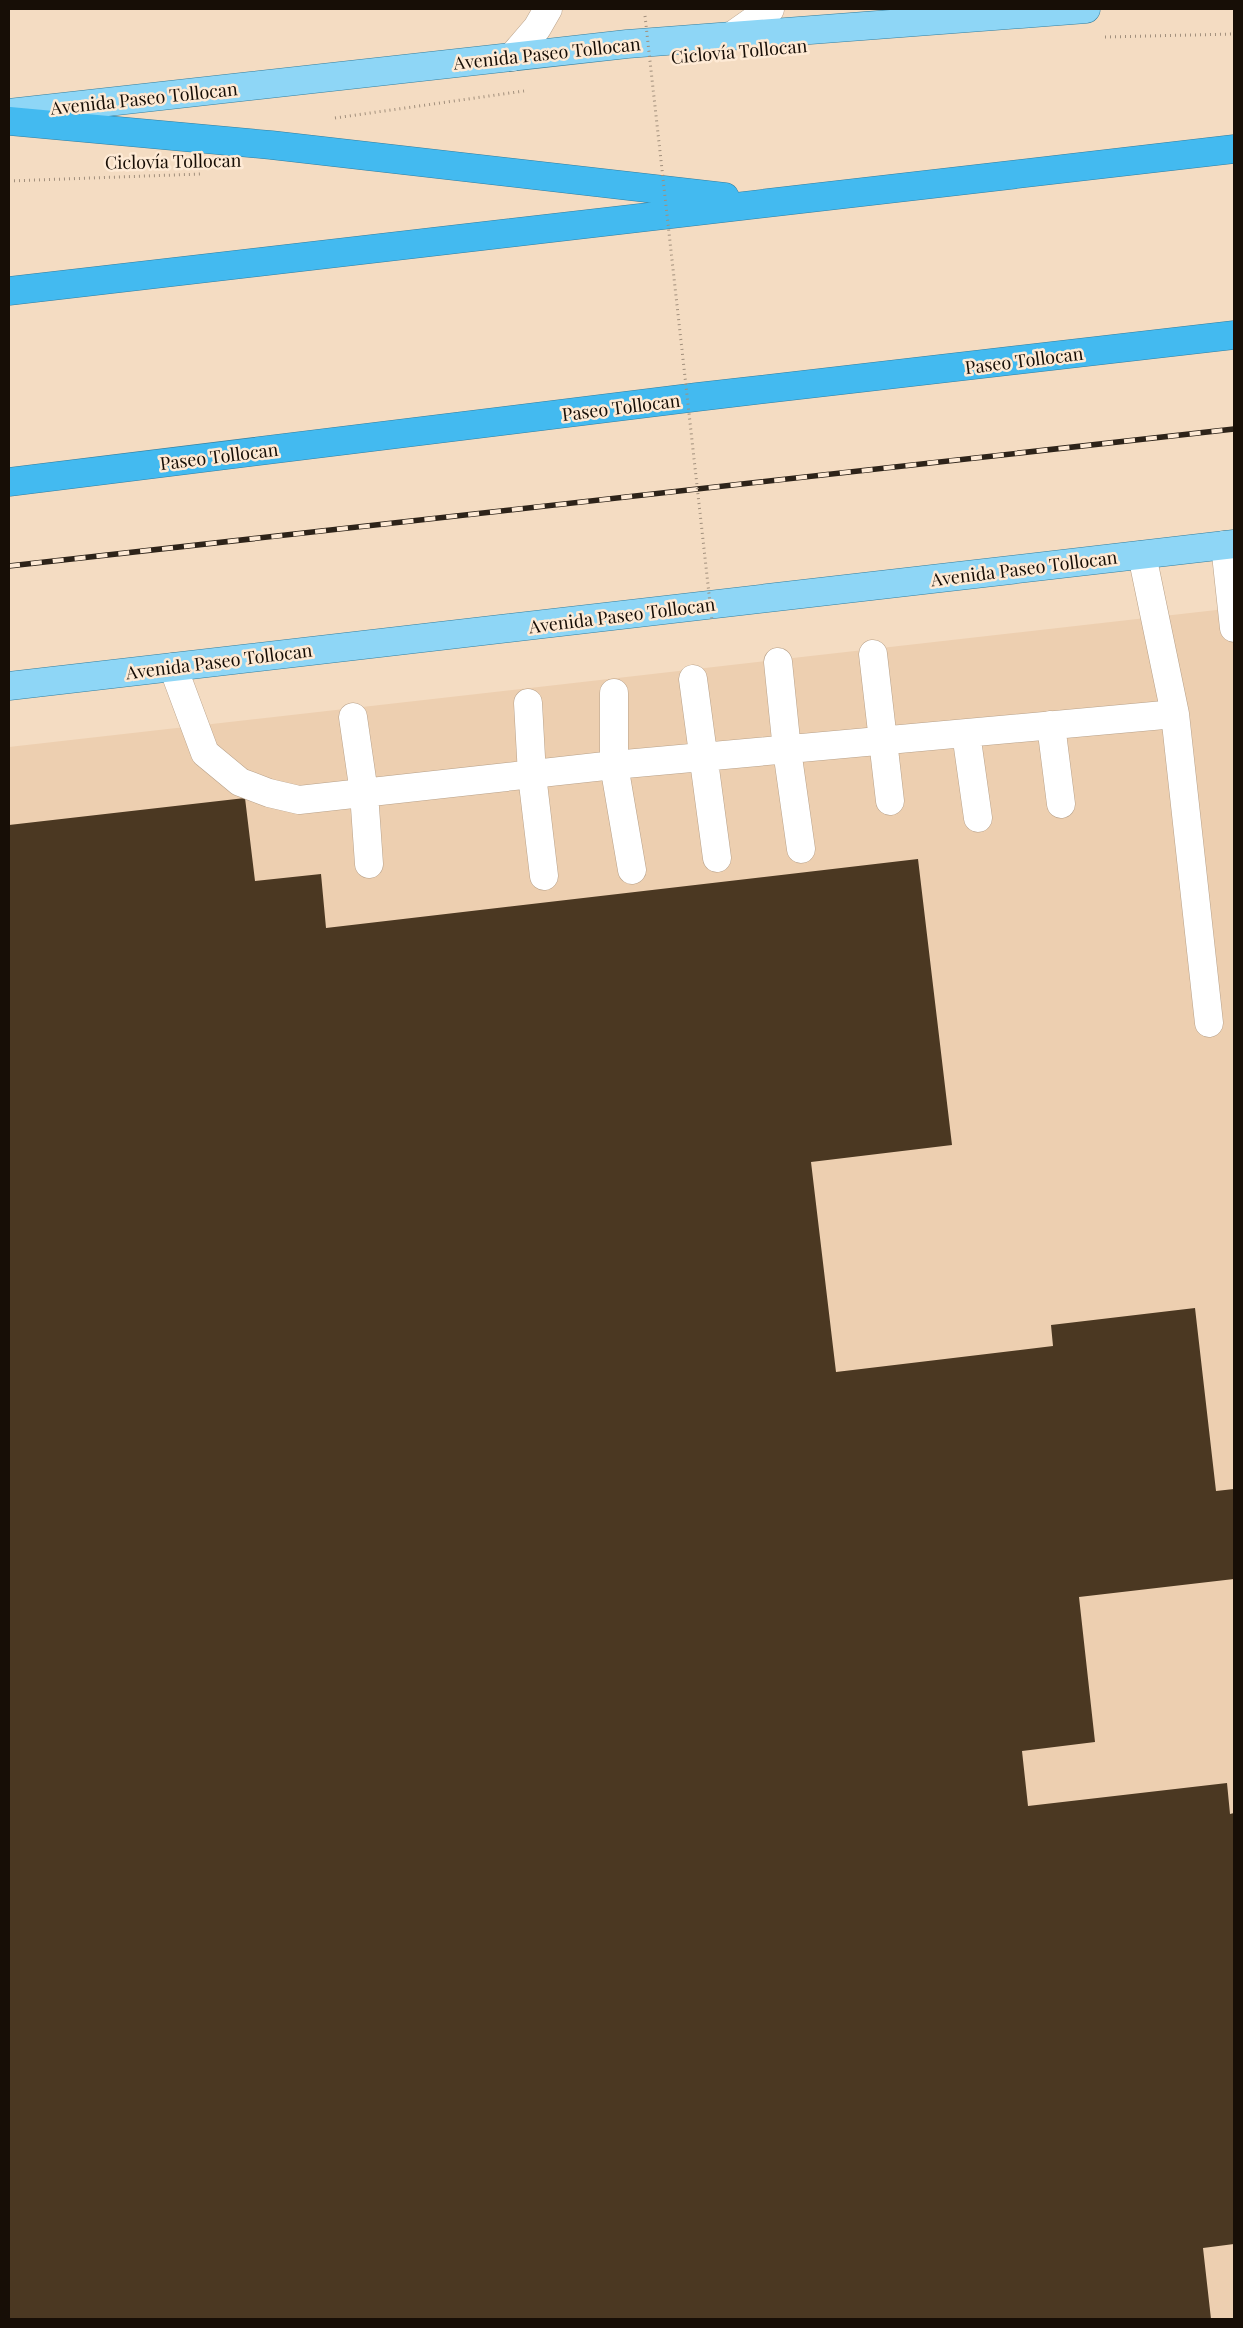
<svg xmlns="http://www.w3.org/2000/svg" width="1243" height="2328" font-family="'Playfair Display',serif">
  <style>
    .built { fill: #edcfb0 }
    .building { fill: #4b3822 }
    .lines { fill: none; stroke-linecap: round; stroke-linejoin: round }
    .minor-casing { stroke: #b8a189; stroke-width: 29 }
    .major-casing { stroke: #347e9e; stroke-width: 29 }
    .highway-casing { stroke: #347e9e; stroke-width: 29 }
    .path { stroke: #a18f7c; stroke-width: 3; stroke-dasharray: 1 4; stroke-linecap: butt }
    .minor { stroke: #fff; stroke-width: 28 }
    .major { stroke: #8ed6f6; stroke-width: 28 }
    .highway { stroke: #43baf0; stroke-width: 28 }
    .rail-casing { stroke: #2d2319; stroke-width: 5.5 }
    .rail { stroke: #feead5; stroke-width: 4; stroke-dasharray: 11; stroke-linecap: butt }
    .path-bridge { stroke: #a18f7c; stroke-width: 3; stroke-dasharray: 1 4; stroke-linecap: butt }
    .labels { text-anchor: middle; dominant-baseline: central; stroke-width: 5; stroke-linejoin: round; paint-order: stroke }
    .street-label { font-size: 18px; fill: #170e06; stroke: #feead5 }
  </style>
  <rect width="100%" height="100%" fill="#f4dcc2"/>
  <path class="built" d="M1234,608V2319H9V747Z"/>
  <path class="building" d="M245,798L255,881L321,874L326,928L918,859L952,1145L811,1162L836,1372L1053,1346L1051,1325L1195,1308L1216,1491L1234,1489V1579L1079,1597L1095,1742L1022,1751L1028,1806L1227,1783L1230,1814L1234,1813V2244L1203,2248L1211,2319H9V825Z"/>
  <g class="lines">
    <g class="minor-casing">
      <path id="minor" d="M733,35L770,9
        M512,57L537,28L548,9
        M1225,545L1234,628
        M1142,555L1175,714L1209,1023
        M873,654L890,801
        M778,662L787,750L801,849
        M173,667L205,753L240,782L269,793L299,800L614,765L1175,714
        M693,679L717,858
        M614,693V765L632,870
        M528,703L532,775L544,876
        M353,717L364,793L369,864
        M1051,725L1061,804
        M966,733L978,818"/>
    </g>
    <g class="major-casing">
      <path id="major" d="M9,113L627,44L1086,9
        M9,686L1234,544"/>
    </g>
    <g class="highway-casing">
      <path id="highway" d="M9,121L271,145L725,197
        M9,291L1234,149
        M9,482L697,397L1234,335"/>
    </g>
    <path class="path" d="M1105,37L1234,34
      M335,118L524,91
      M9,181L201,174"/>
    <use href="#minor" class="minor"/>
    <use href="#major" class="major"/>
    <use href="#highway" class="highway"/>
    <g class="rail-casing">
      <path id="rail" d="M9,566L1234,429"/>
    </g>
    <use href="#rail" class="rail"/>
    <path class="path-bridge" d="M645,16L712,621"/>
  </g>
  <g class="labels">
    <g class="street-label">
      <text transform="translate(739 51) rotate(-5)">Ciclovía Tollocan</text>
      <text transform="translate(547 53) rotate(-6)">Avenida Paseo Tollocan</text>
      <text transform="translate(144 98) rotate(-6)">Avenida Paseo Tollocan</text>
      <text transform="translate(173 161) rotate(-1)">Ciclovía Tollocan</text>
      <text transform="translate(1024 360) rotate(-7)">Paseo Tollocan</text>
      <text transform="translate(621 407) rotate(-7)">Paseo Tollocan</text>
      <text transform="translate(219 456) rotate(-7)">Paseo Tollocan</text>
      <text transform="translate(1024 568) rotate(-7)">Avenida Paseo Tollocan</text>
      <text transform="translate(622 615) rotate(-7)">Avenida Paseo Tollocan</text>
      <text transform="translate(219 661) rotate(-7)">Avenida Paseo Tollocan</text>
    </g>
  </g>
  <rect width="1243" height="2328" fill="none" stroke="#170e06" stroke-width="20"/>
</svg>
